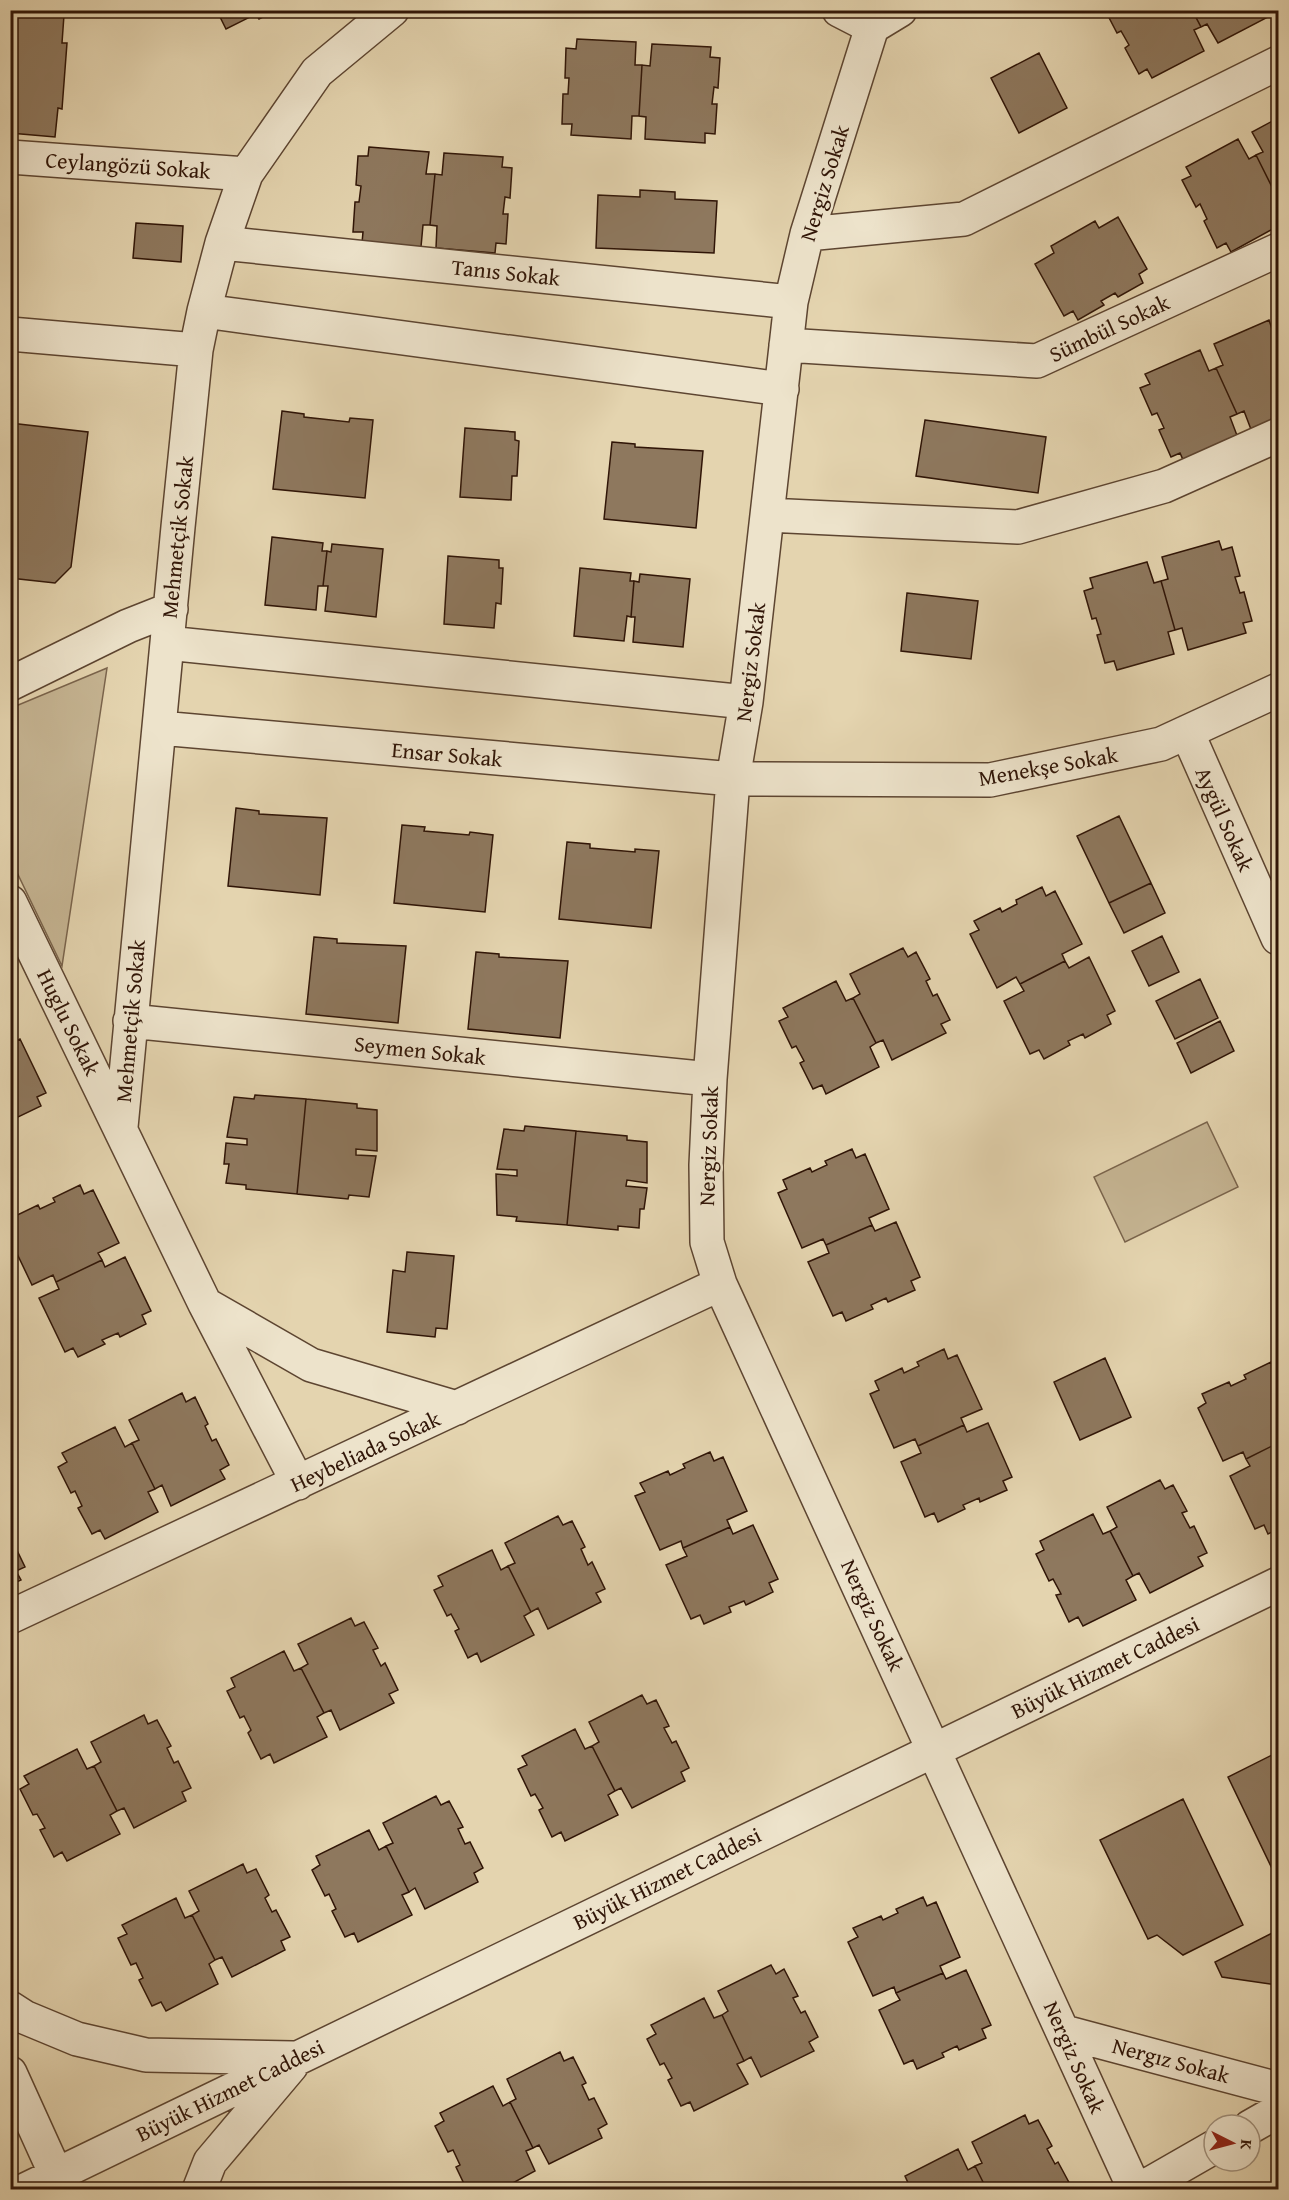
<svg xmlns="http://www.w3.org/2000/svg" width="1289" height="2200" font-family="'Gentium Book Plus',serif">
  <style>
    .green { fill: #c5b492; stroke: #7a644c; stroke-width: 1.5 }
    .building { fill: #8e785e; stroke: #301507; stroke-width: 1.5 }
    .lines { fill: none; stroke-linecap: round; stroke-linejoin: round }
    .minor-casing { stroke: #5d4531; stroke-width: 36 }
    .minor { stroke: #ede3cb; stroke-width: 33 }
    .labels { text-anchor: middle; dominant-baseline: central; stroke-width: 5; stroke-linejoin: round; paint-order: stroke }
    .street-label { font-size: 22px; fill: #301507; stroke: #ede3cb }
  </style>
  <rect width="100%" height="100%" fill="#e4d4af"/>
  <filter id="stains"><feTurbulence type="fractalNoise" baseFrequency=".00333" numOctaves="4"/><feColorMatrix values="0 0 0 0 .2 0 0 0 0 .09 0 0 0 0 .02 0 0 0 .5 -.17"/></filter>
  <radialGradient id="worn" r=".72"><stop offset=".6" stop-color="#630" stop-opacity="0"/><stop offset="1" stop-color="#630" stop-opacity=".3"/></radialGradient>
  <path class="green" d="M107,668L62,966L11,860V708Z
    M1207,1122L1238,1187L1125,1242L1094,1177Z"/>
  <path class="building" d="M211,10H274L275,11L259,19L256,14L226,29L217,11L212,13Z
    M1105,10H1192L1201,27L1194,30L1204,51L1152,78L1147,69L1139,74L1125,48L1129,45L1121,31L1117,33Z
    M1192,10H1268L1270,16L1218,43L1207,24L1201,27Z
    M10,11L64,15L62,43H67L62,109L58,108L55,137L10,133Z
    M577,39L636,42L635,65H642L639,116H632L631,139L571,135L572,124H562L563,94H568L569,78H565L566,48L576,49Z
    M652,44L711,47L710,57L720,58L718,88L714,87L712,104H717L715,134L705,133V143L645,139L646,117L639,116L642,65L650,66Z
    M1039,53L1067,108L1019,133L991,78Z
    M1278,118V199L1256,155L1263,152L1252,132Z
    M1238,139L1249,159L1256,155L1278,199L1272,204L1278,216V226L1231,252L1226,243L1217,248L1204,221L1207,219L1200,204L1196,207L1182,180L1191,176L1186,167Z
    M369,147L429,152L426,174H435L430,225H423L421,247L362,243L363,232H353L355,202H359L361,186L356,185L358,156H368Z
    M444,153L503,157L502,167L512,168L510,198L505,197L503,214H508L506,244L496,243L495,253L436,248L437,226L430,225L435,174L442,175Z
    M640,190L675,192V199L717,201L714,253L596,248L598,195L640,197Z
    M1118,217L1147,269L1139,274L1143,283L1118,297L1115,293L1101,301L1104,305L1078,320L1073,311L1064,316L1035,264L1054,253L1051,246L1095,221L1099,228Z
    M136,223L183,226L181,262L133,258Z
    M1269,320L1272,329L1278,327V420L1252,432L1244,411L1237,414L1216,368L1223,365L1214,344Z
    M1200,350L1209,371L1216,368L1237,414L1230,417L1238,438L1184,462L1180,453L1171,457L1159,430L1164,428L1157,413L1152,415L1140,388L1150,384L1145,374Z
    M282,411L304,414V417L349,422L350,418L373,420L365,498L273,489Z
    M925,420L1046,437L1038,493L916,476Z
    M10,423L88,432L71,567L55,583L10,578Z
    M465,428L515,432V440L519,441L517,476H512L511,500L460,497Z
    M612,442L635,444V447L703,451L696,528L604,519Z
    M272,537L323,543L322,551H327L323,586H318L316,610L265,605Z
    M1219,541L1222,550L1232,547L1240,576L1235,577L1240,593L1244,592L1252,621L1243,623L1246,633L1188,650L1182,628L1175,630L1161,581L1168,579L1162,557Z
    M332,544L383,549L376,617L325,611L328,586H323L327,551L331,552Z
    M448,556L499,560V568H503L501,604L496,603L494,628L444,624Z
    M1147,562L1154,583L1161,581L1175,630L1168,632L1174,654L1117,670L1114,661L1105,663L1097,635L1101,634L1096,618L1092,619L1084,591L1093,588L1090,578Z
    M580,568L631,573L630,581H634L631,617L627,616L624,641L574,636Z
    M640,574L690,579L683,647L633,642L635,617H631L634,581L639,582Z
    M907,593L978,601L971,659L901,651Z
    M236,808L259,811V814L327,818L320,895L228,886Z
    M1119,816L1151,883L1109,903L1077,836Z
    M402,825L425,827L424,831L469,835L470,832L493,835L485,912L394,903Z
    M567,842L590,844V848L635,852V849L659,851L651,928L559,919Z
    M1151,883L1165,913L1124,933L1109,903Z
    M1042,887L1046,896L1055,891L1082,944L1062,954L1065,961L1020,984L1016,977L997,988L970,934L979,930L974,921L1000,908L1002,912L1017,904L1016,900Z
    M1162,936L1179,972L1149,986L1132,951Z
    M314,937L337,939V943L406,946L398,1023L306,1014Z
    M903,948L908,957L916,952L930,979L926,981L933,996L937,994L950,1020L941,1024L946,1033L892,1060L883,1040L876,1043L853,998L860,994L850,974Z
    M476,952L499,954V957L568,961L560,1038L468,1029Z
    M1089,957L1115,1011L1107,1015L1111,1024L1085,1038L1083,1034L1068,1041L1070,1045L1044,1059L1039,1050L1030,1054L1004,1001L1024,991L1020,984L1065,961L1069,968Z
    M1200,979L1218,1018L1175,1039L1156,1001Z
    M836,981L846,1001L853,998L876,1043L870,1047L879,1067L826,1094L822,1085L813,1089L800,1063L804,1061L796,1046L792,1048L779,1021L788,1017L783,1008Z
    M1220,1021L1234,1051L1191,1073L1177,1043Z
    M20,1039L46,1093L37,1097L41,1106L14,1119L10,1116V1044Z
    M255,1095L306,1099L297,1194L246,1189V1185L226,1183L229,1164H224L226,1143L247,1145V1139L227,1137L234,1097L254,1099Z
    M306,1099L357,1104V1108L377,1110V1151L356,1149V1155L376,1156L369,1197L349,1195L348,1199L297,1194Z
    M525,1126L576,1131L567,1225L516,1221L517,1217L497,1215L496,1174L517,1176V1170L497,1169L504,1129L524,1131Z
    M576,1131L627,1136V1140L647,1142V1183L627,1180L626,1186L647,1188L644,1209H640L639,1228L618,1226V1230L567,1225Z
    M852,1149L856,1158L865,1154L889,1209L869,1218L872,1225L826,1245L823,1239L802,1248L778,1193L787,1189L783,1180L810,1168L812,1172L827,1165L825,1161Z
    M80,1185L84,1194L93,1190L119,1243L98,1253L102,1260L56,1282L53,1275L32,1285L10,1239V1229L16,1227L11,1218L38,1205L40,1209L55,1202L53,1198Z
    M896,1222L920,1277L911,1281L915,1290L888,1302L886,1298L871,1305L873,1309L846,1321L842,1312L833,1316L808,1262L829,1253L826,1245L872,1225L875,1231Z
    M407,1252L454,1256L447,1329L436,1328L435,1337L387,1332L393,1270L405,1272Z
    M125,1257L151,1311L142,1315L146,1324L120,1337L118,1333L102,1340L105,1344L78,1357L73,1348L65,1352L39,1298L59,1289L56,1282L102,1260L105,1267Z
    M944,1349L948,1359L957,1355L982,1409L961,1418L964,1425L918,1446L915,1439L894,1448L870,1394L879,1390L875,1381L902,1368L904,1373L919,1366L917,1362Z
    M1105,1358L1131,1417L1080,1440L1054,1382Z
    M1271,1362L1275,1371L1278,1369V1443L1246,1459L1243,1452L1223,1461L1198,1408L1206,1403L1202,1394L1229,1382L1231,1386L1246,1379L1244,1375Z
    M182,1393L186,1402L195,1397L208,1424L205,1426L212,1441L216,1439L229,1465L220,1470L225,1479L171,1506L162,1485L155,1489L132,1443L139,1440L129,1420Z
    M988,1423L1012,1477L1003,1481L1007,1490L980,1502L979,1498L963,1505L965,1509L938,1522L934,1513L925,1517L901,1462L921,1453L918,1446L964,1425L967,1432Z
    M115,1427L125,1447L132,1443L155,1489L148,1492L158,1512L105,1539L100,1530L92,1534L78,1508L82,1506L75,1491L71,1493L58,1467L67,1462L62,1453Z
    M1278,1443V1529L1268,1534L1264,1525L1255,1529L1230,1476L1250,1466L1246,1459Z
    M710,1452L714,1461L723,1457L747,1511L727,1520L730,1527L683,1548L681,1541L660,1550L635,1496L645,1492L640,1483L668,1471L670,1475L685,1468L683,1464Z
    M1160,1480L1165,1489L1173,1485L1187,1511L1182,1513L1190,1528L1194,1526L1207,1553L1198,1557L1203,1566L1150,1593L1139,1573L1133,1576L1110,1531L1117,1527L1107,1507Z
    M1093,1514L1103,1534L1110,1531L1133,1576L1126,1580L1136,1600L1083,1626L1078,1617L1069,1622L1056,1595L1061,1594L1053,1579L1049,1581L1036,1554L1044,1550L1040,1541Z
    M558,1516L563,1525L572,1521L585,1547L581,1549L588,1565L592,1562L605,1589L596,1593L601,1602L548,1629L538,1608L531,1612L508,1566L515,1563L505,1543Z
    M753,1525L778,1579L769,1583L773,1592L746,1605L744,1601L729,1607L731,1612L704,1624L700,1615L691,1619L666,1565L687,1556L683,1548L730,1527L733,1534Z
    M12,1540L25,1567L16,1571L21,1580L10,1585Z
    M492,1550L501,1570L508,1566L531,1612L524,1616L534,1635L481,1662L477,1653L468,1658L455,1631L459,1629L451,1614L447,1616L434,1590L443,1586L438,1576Z
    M351,1618L355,1626L364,1622L378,1648L373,1650L381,1666L385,1663L398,1690L389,1694L394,1703L340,1730L331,1710L324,1713L301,1668L308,1664L298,1644Z
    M284,1651L294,1671L301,1668L324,1713L317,1717L327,1737L274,1763L270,1754L261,1759L248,1733L251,1730L244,1716L240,1718L227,1691L235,1687L231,1678Z
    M642,1695L647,1704L656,1700L669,1726L664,1728L672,1743L676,1741L689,1768L681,1772L685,1781L632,1808L621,1788L615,1791L592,1746L599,1742L589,1722Z
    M144,1715L148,1724L157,1720L171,1746L167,1748L174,1763L178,1761L191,1788L182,1792L186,1801L134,1828L124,1808L117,1811L94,1766L101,1762L91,1742Z
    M575,1729L585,1749L592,1746L615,1791L608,1795L618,1815L565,1841L561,1832L552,1837L539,1810L543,1808L535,1794L531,1796L518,1769L527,1765L522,1756Z
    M77,1749L87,1769L94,1766L117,1811L110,1815L120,1834L67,1861L62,1852L54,1857L40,1830L45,1828L37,1814L33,1815L20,1789L29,1784L24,1776Z
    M1278,1752V1881L1228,1777Z
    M436,1796L441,1805L449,1801L463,1827L458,1829L465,1844L470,1842L483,1868L474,1873L478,1882L425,1909L415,1888L409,1892L386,1846L393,1843L383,1823Z
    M1183,1799L1243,1925L1183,1955L1157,1935L1148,1939L1100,1840Z
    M369,1830L379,1850L386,1846L409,1892L402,1895L412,1915L358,1942L354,1933L345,1937L332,1911L336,1909L329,1894L325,1896L312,1870L320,1865L316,1856Z
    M243,1864L247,1873L256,1869L269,1895L265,1898L272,1912L276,1910L290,1937L281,1941L285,1950L232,1977L222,1957L215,1960L192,1915L199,1911L189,1891Z
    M923,1897L927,1906L936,1902L960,1957L940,1966L943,1973L896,1993L894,1987L873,1996L848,1942L858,1937L853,1928L881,1916L883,1920L898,1913L896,1909Z
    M176,1898L185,1918L192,1915L215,1960L209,1964L218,1984L166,2011L161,2002L152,2006L139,1980L143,1978L136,1963L131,1965L118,1938L127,1934L122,1925Z
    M1278,1930V1985L1222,1977L1215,1962Z
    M771,1965L776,1974L784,1969L798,1996L793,1998L801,2013L805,2011L818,2037L809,2042L814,2051L761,2077L751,2057L744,2061L722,2015L728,2011L718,1991Z
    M966,1970L991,2025L982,2029L986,2038L959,2050L957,2046L942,2053L944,2057L917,2069L913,2060L904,2064L879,2010L900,2000L896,1993L943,1973L946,1979Z
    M704,1998L714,2018L722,2015L744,2061L737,2064L748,2084L694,2111L690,2102L681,2106L668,2080L672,2078L664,2063L660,2065L647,2039L656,2034L651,2025Z
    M560,2052L564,2061L573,2057L586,2083L582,2085L589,2100L594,2098L607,2124L598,2129L602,2138L549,2164L539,2145L533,2148L510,2102L516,2099L507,2079Z
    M493,2086L503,2106L510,2102L533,2148L526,2151L535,2171L500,2190H467L456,2167L460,2165L453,2150L448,2152L435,2126L444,2121L440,2113Z
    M1025,2115L1029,2124L1038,2120L1052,2146L1047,2149L1055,2164L1058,2162L1072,2188L987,2190L975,2166L982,2163L972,2142Z
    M958,2149L968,2170L975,2166L987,2190H901L909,2185L905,2176Z"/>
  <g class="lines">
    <g class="minor-casing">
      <path id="minor" d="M839,10L872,27
        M872,27L807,234L791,302L746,702L733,779L710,1079L706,1165L707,1242L720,1284L1135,2190
        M872,27L900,10
        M10,157L246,174
        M807,234L964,219L1278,63
        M222,243L791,302
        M204,311L782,389
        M10,334L196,350
        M786,345L1037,361L1278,250
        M767,515L1018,527L1164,486L1278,435
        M167,643L746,702
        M10,684L128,626L171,609
        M160,728L733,779L990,780L1161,744L1278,690
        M1187,732L1278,938
        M10,902L205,1304L298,1483
        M130,1021L710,1079
        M121,1127L178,527L196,350L204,311L222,243L246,174L317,72L392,10
        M205,1304L311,1365L457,1408
        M10,1617L720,1284
        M10,2008L24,2017L77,2039L146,2055L293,2058
        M1064,2032L1278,2089
        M10,2073L63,2190
        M1250,2127L1278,2111
        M25,2190L1278,1584
        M199,2190L210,2162L291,2066
        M1139,2190L1214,2147"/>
    </g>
    <use href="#minor" class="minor"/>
  </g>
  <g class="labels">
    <g class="street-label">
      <text transform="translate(128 165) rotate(4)">Ceylangözü Sokak</text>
      <text transform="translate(824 183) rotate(-73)">Nergiz Sokak</text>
      <text transform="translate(506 272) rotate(6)">Tanıs Sokak</text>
      <text transform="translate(1109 328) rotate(-25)">Sümbül Sokak</text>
      <text transform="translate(177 537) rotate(-84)">Mehmetçik Sokak</text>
      <text transform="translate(750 662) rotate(-83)">Nergiz Sokak</text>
      <text transform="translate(447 754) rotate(5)">Ensar Sokak</text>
      <text transform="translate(1048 766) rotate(-10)">Menekşe Sokak</text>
      <text transform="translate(1225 819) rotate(66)">Aygül Sokak</text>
      <text transform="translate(130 1021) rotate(-85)">Mehmetçik Sokak</text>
      <text transform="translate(69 1022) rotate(64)">Huglu Sokak</text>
      <text transform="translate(420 1050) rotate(6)">Seymen Sokak</text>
      <text transform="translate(708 1146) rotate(-88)">Nergiz Sokak</text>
      <text transform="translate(365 1451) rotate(-25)">Heybeliada Sokak</text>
      <text transform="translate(873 1615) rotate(65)">Nergiz Sokak</text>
      <text transform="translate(1105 1667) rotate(-26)">Büyük Hizmet Caddesi</text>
      <text transform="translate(667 1878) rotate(-26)">Büyük Hizmet Caddesi</text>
      <text transform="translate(1075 2057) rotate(66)">Nergiz Sokak</text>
      <text transform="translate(1171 2060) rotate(15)">Nergız Sokak</text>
      <text transform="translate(230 2090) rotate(-26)">Büyük Hizmet Caddesi</text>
    </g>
  </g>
  <rect width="1289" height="2200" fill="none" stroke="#e4d4af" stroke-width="36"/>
  <rect x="12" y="12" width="1265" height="2176" fill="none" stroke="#301507" stroke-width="3"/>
  <rect x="18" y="18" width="1253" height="2164" fill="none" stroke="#301507" stroke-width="1.5"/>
  <g transform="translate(1232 2143) rotate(96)"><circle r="28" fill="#ede3cb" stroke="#a1917d" stroke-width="1.5"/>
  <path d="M0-4.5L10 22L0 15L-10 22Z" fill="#8f2418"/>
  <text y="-9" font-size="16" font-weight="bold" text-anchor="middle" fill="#301507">K</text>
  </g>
  <rect width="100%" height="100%" filter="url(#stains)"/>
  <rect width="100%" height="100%" fill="url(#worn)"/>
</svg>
